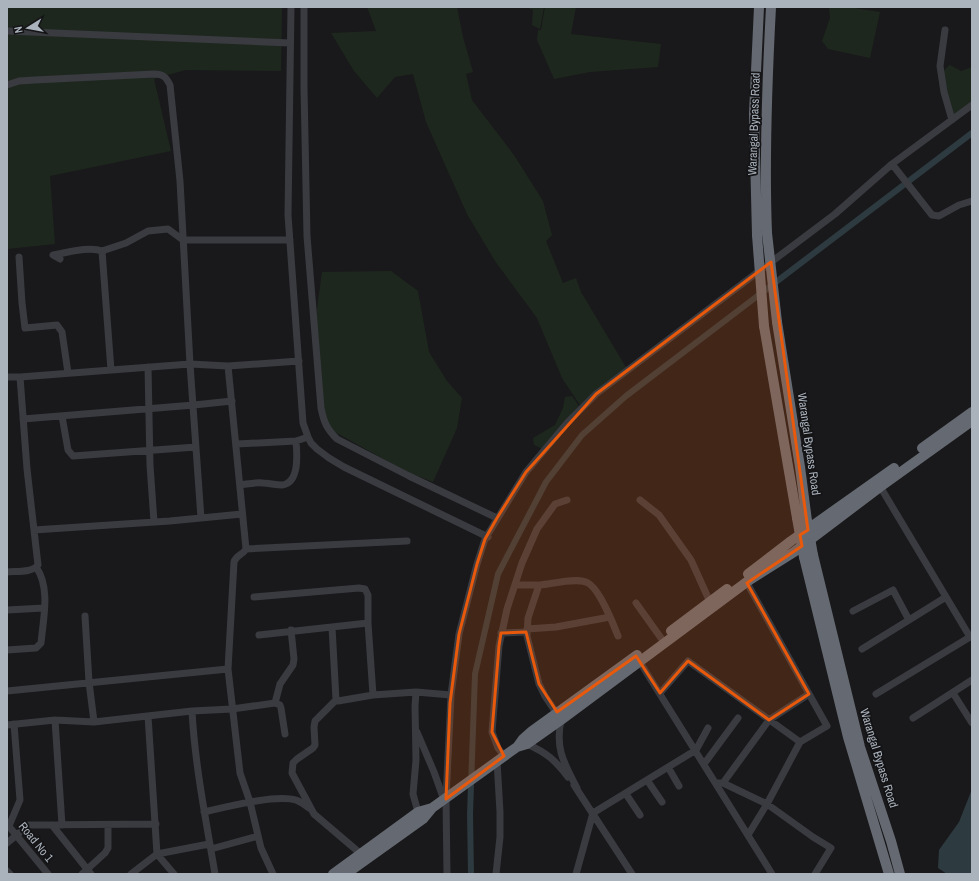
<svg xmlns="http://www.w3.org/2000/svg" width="979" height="881" font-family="'Archivo Narrow',sans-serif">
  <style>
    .green { fill: #1e271e }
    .water { fill: #2d3a40 }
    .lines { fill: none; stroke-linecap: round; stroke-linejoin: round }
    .canal { stroke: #2d3a40; stroke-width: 6 }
    .minor { stroke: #393b40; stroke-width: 7 }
    .highway { stroke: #656a72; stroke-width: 10 }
    .highway-bridge { stroke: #656a72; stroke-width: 10 }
    .marked { fill: #e8590c; fill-opacity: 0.2; stroke: #e8590c; stroke-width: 3; stroke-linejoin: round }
    .labels { text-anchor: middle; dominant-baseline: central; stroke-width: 3.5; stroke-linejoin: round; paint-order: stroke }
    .street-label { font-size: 12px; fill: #aab2bc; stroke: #141416 }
  </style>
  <rect width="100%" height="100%" fill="#19191b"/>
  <path class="green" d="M7,7H282L281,71L185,70L154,79L171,151L50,176L55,244L7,249Z
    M367,7H457L463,37L473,72L466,74L472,100L514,155L543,201L552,235L546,241L563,283L576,278L581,292L627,369L580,405L562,378L537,318L495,261L467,214L426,122L413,74L395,77L377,98L354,71L331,33L376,31Z
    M526,7H544L540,29L532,25L533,10Z
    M545,7H576L571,34L661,44L658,67L590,72L554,79L537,40L538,30H541Z
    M829,7H848L880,12L870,58L828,49L822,41L830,18Z
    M950,65L961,71L972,67V101L952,116C945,106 935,85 941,74C943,71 947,67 950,65Z
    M391,271L418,291L429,352L447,381L462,398L457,428L433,482L405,471L326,427L314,330L322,272Z
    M572,396L579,406L543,449L534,445L533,438L555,425L563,408L565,397Z"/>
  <path class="water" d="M972,789V874H947L938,868L939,850L959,822Z"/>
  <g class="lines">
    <path class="canal" d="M471,874L470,814L475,674L498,574L546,482L582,435L626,396L972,133"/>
    <path class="minor" d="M291,7L288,215L303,423L308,437L311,443L317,449L329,458L344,467L488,537
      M304,7V88L307,236L321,408C324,423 327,429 337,439L409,476L497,518
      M945,30L940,66L944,92L952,120
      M7,31L290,43
      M7,85L19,81L35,80L154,74C163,74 166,77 170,85L180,181L190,364L201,518
      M892,164L932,215L939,216L959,205L972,201
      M102,251L126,243L148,231L168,229L183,240H290
      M19,257L22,303L25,328L57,325L62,332L68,373
      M60,259L53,255C66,253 89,246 102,251L111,370
      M148,367L150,465L154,522
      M7,377H20L190,364L228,366
      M62,416L68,450L73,456L196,447
      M23,419L194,405L232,401
      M237,444L296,441L308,437
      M240,485C248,484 255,482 263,483C269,483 275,485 282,485C300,483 297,453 296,441
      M640,500L659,515L691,560L710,602
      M34,530L170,521L242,514
      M246,549L407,541
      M7,572C16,571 32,573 38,565L27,469L20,377
      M747,583L827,726L800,742L767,804L748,835
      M515,585C523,585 532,585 540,585C552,584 578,577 588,583C599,589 613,623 618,636
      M539,585L528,618L527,636L539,684L545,696L561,720C555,749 564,763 577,788
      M254,597L359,588L365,589L368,595V623L373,695
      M636,603L661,638
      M7,610L44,608
      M853,611L893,590L909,620L946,597
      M85,616L89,682L94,722
      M332,627L336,700L338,701L373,695L416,692L415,706L416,760L413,794L418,812L420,816
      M527,629L556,627L610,617
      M501,633L527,632
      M259,635L368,623
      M862,649L909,620
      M7,650L36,648L41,643C43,620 51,588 36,567
      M638,659L772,874
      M7,691L228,669
      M416,692L451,695
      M660,693L688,661L800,742
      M953,693L972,723
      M876,694L970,637L878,483
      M336,700L315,721L314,727L315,745L313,748L297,759L293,763L292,773L314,814L361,854
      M275,703L280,684L293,665L294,659L291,630
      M192,711C195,766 206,820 215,874
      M148,716L157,854L174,874
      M913,718L972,680
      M55,720L62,825
      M7,725L55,720L94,722L192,711L232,709L275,703L280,705L281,708L285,734
      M417,732L434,772L444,800
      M527,744C547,753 555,760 568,777
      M504,756L498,748L492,732L499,646L507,609L522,563L537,529L555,504L567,500
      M704,764L738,718
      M668,767L679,786
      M647,780L662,802
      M716,783H723L767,804L813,837L831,848L815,874
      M723,783L769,720L809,694
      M574,785L632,874
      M626,794L640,815
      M204,812C226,807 276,794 296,800C301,802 305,805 309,808
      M7,824L48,874
      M52,825L91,874
      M9,826L20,800L14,724
      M7,843L29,825L156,824
      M211,849L258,836
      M7,871L10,874
      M82,874L105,853L108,848V825
      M131,874L157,854L209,844
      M273,874L261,848L250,802L240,773L228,669L234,562C236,555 243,555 246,549L228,366L299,361
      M447,874L446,799L451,695L459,634L477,564L485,539L526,472L568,422L596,394L835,214L892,164L972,105
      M496,874L500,837V812L497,761
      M576,874L593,813L696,750L708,728"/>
    <path class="highway" d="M767,233C764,157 767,82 771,7
      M757,235L754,114L759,7
      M777,322L800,467L807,521
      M764,326L797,518
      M922,448L972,412
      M813,555L860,747L891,841L900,874
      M804,557L848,737L889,874
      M748,574L791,541L894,468
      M671,631L727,589
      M518,746L523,739L532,731L637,655
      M333,874L418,812L432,808L517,747L527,744L561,720L748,581L794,552L880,487L972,421
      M346,874L423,819L432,808"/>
    <path class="highway-bridge" d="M767,233L777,322
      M757,235L764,326
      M797,518L804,557
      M807,521L813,555"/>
  </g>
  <path class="marked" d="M771,262L808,530L800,535L802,546L747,583L809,694L769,720L688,661L660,693L636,656L557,712L539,684L526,632L501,633L499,646L492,732L504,756L446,799L450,703L459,634L477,564L485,539L497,518L526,472L596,394Z"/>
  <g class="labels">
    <g class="street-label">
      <text transform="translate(754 124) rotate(-88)">Warangal Bypass Road</text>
      <text transform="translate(809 444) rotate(82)">Warangal Bypass Road</text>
      <text transform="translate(879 758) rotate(73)">Warangal Bypass Road</text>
      <text transform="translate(36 842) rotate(51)">Road No 1</text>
    </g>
  </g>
  <rect width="979" height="881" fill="none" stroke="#aab2bc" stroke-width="16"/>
  <g transform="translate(28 28) rotate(259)" stroke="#141416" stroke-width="3" paint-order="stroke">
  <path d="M0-3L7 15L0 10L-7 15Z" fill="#aab2bc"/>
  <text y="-6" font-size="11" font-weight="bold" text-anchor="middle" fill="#aab2bc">N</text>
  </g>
</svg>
